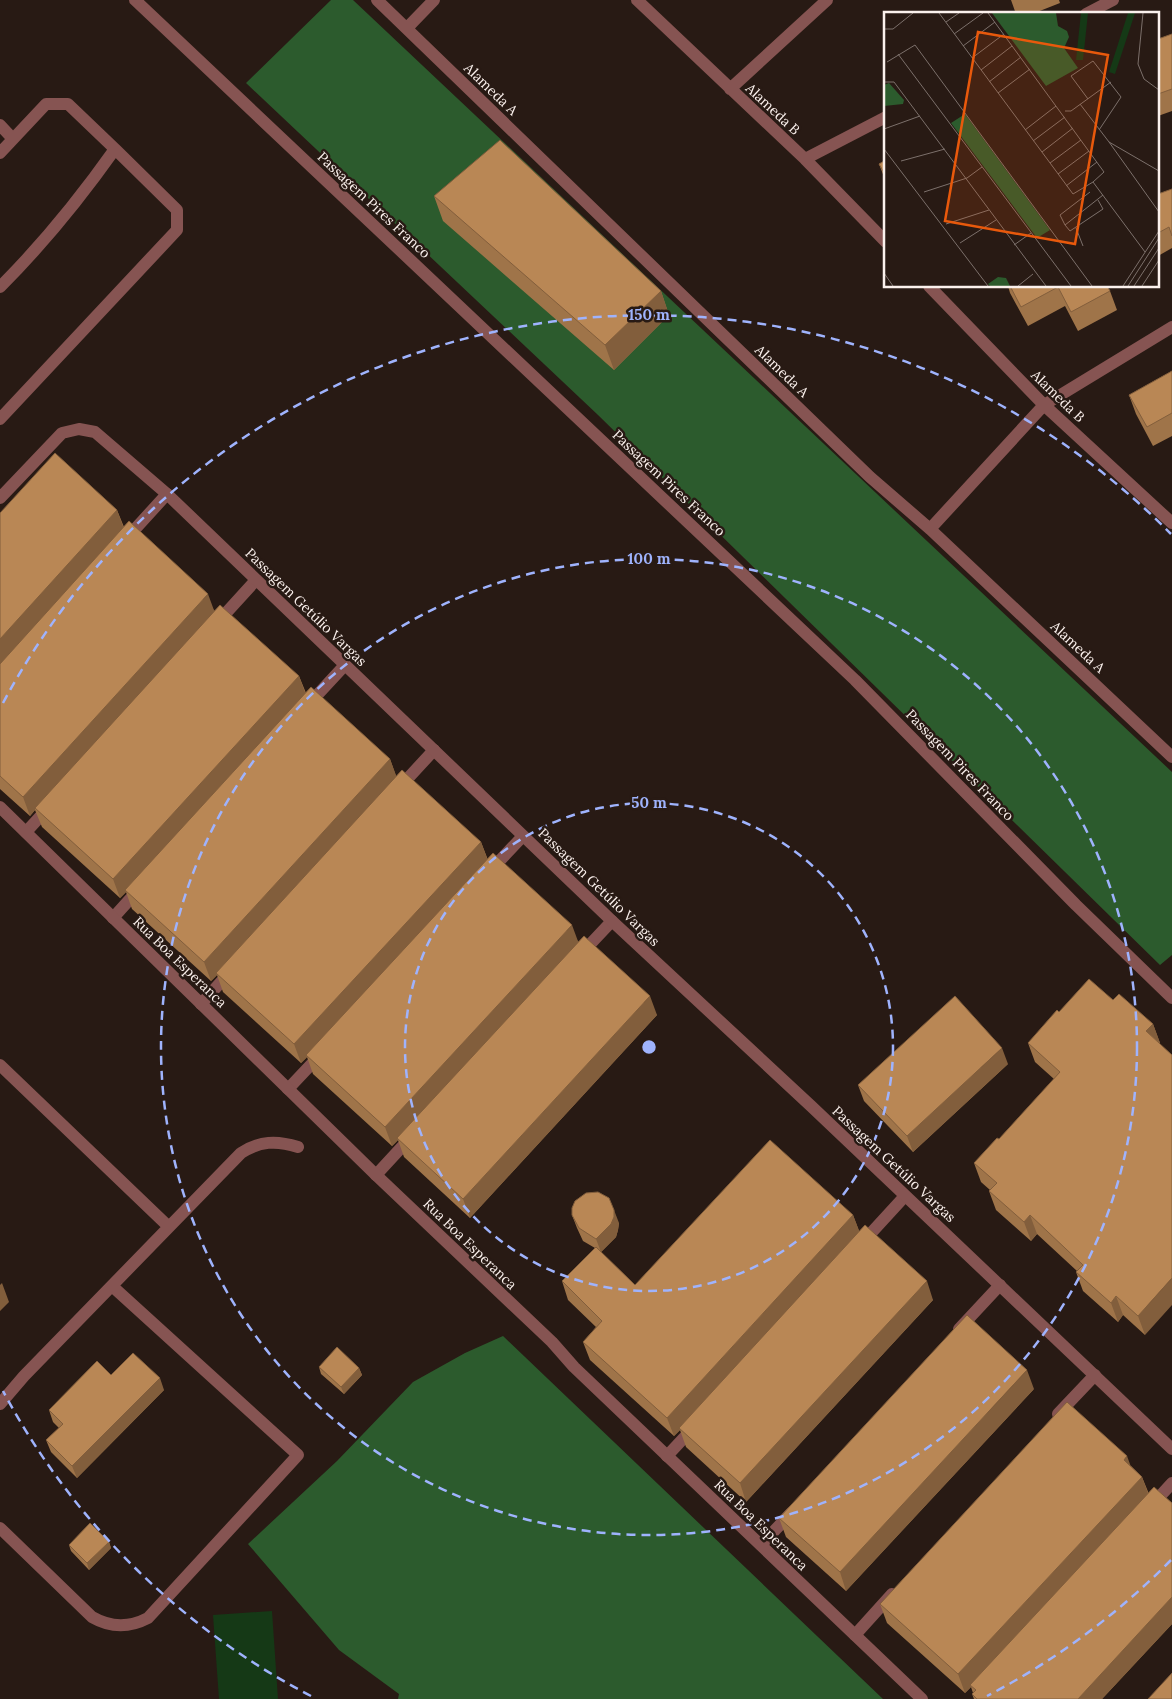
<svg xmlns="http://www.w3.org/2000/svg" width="1172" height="1699" font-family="Lora,serif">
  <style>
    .green { fill: #153916 }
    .forest { fill: #2c5b2d }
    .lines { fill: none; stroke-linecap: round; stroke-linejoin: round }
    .service { stroke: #865452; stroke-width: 12 }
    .minor { stroke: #865452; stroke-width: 12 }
    .wall { fill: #9f7449 }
    .shaded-wall { fill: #825e3c }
    .building { fill: #b98755; stroke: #825e3c }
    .ring { fill: none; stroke: #9fb3fd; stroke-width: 2.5; stroke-dasharray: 9 6 }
    .labels { text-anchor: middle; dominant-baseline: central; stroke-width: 5; stroke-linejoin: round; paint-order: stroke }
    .street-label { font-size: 14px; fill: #fbf1ed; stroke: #281a14 }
    .inset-road { fill: none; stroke: #7c706b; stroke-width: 1 }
    .view { fill: #e8590c; fill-opacity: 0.15; stroke: #e8590c; stroke-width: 2.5 }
    .inset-edge { fill: none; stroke: #fbf1ed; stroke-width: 2.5 }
    .centre { fill: #9fb3fd; stroke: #281a14; stroke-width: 2.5 }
    .ring-label { font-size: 15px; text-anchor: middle; font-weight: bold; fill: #9fb3fd; stroke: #281a14; stroke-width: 5; stroke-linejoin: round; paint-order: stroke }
  </style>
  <rect width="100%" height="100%" fill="#281a14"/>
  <path class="green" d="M272,1611L278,1699H219L213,1615Z"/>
  <path class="forest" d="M331,0H353L1172,772V955L1160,965L598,415L246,83Z
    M503,1336L883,1699H398L399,1694L339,1650L248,1544L337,1461L413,1382L465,1353Z"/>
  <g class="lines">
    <path class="service" d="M0,125L13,139
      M0,153L46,104H68L115,149C81,197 42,245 0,287
      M0,419L177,230V210L115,149
      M126,539L167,494
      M216,624L256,580
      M307,706L345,665
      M399,788L434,750
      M26,832L49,807
      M489,872L523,836
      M113,918L140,888
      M580,955L612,921
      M201,1004L231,971
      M288,1089L321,1054
      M376,1175L411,1137
      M861,1244L905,1196
      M959,1329L1000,1285
      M1058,1414L1095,1375
      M667,1456L694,1427
      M1150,1507L1172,1483
      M761,1545L792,1512
      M855,1635L892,1594"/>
    <path class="minor" d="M135,0L855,680L1076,905L1172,998
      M377,0L870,477L930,529L1172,757
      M637,0L805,159L886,242
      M1086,14L1113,0
      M407,28L434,0
      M730,89L827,0
      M805,159L886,117
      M929,286L1044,405L1172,523
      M0,498L62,433L79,429L95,432L167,494L612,921L811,1106L1172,1449
      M930,529L1044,405L1172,327
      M0,807L376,1175L552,1342L574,1367L922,1699
      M0,1065L169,1227
      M0,1404L24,1376L241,1153C260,1141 276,1140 298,1147
      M0,1528L92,1617C111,1628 129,1628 148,1618L298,1455L112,1286"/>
  </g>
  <path class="wall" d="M1011,0H1059L1060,3L1032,14H1016Z
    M1172,34V111L1158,116V39Z
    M886,160V182L879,164Z
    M1172,189V248L1158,256V194Z
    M434,196L661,291L669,315L614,370L443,221Z
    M1008,286H1107L1110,291L1117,310L1078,331L1065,306L1028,326L1010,293Z
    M1172,371V436L1153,446L1136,414L1129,395Z
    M117,510L124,527L215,611L299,676L306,693L390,759L396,776L481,842L488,860L579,942L657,1015L470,1218L404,1157L398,1140L392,1146L313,1074L307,1057L301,1063L223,992L217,975L211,981L132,909L126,892L120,898L42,827L35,810L30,816L0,789V513Z
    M1113,1000L1153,1024L1160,1043L1145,1335L1123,1315L1118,1322L1083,1291L1076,1272L1077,1271L1037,1234L1031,1241L996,1210L989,1191L990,1190L981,1182L974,1163L999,1139L1054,1079L1035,1062L1028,1043L1059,1012Z
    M1008,1064L913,1152L864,1101L858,1085Z
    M572,1215L619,1223L618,1230L616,1237L601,1252L635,1285L853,1215L859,1231L933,1300L746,1502L686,1447L680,1430L674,1436L590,1360L583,1342L596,1327L568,1300L562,1281L595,1248L583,1241L577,1228Z
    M319,1367L359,1368L362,1375L344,1394L321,1374Z
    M111,1375L164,1390L77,1478L51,1452L46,1440L59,1428L53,1422L49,1410Z
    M1034,1389L846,1591L786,1537L779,1518Z
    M1131,1466L1142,1477L1149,1494L1172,1503V1624L1102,1699H974L972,1694L973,1693L971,1687L965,1693L887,1623L880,1604Z
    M109,1542L111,1548L89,1570L71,1551L69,1545Z"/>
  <path class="shaded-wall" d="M661,291L669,315L614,370L605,345Z
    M117,510L124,529L0,666V639Z
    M208,594L215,613L35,808V810L30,816L23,797Z
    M299,676L306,695L125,890L126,892L120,898L113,879Z
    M390,759L397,778L216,973L217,975L211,981L204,962Z
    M481,842L488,861L306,1055L307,1057L301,1063L294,1044Z
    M572,925L579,944L397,1138L398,1140L392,1146L385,1127Z
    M650,996L657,1015L470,1218L463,1199Z
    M1153,1024L1160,1043L1146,1031Z
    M1002,1048L1008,1064L913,1152L907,1136Z
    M614,1210L619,1223L618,1230L616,1237L601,1252L596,1239Z
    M853,1215L860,1233L679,1428L680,1430L674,1436L667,1418Z
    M1030,1215L1037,1234L1031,1241L1024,1222Z
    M1172,1278V1305L1145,1335L1138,1316Z
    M927,1281L933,1300L746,1502L740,1483Z
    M2,1283L9,1302L0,1311V1285Z
    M1116,1296L1123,1315L1118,1322L1111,1303Z
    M359,1368L362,1375L344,1394L341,1387Z
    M1027,1370L1034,1389L846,1591L840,1572Z
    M160,1378L164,1390L77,1478L72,1466Z
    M1127,1456L1134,1475L1124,1460Z
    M1142,1477L1149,1496L970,1685L971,1687L965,1693L958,1674Z
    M109,1542L111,1548L89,1570L87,1563Z
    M1172,1597V1624L1102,1699H1078Z"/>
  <path class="building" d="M1172,34V89L1158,94V39Z
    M500,140L661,291L605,345L434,196Z
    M886,160V176L879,164Z
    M1172,189V236L1169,227L1158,233V194Z
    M1010,286H1107L1110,291L1071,312L1058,287L1021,307Z
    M1172,371V413L1147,427L1129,395Z
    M55,453L117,510L0,639V513Z
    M129,521L208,594L23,797L0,776V664Z
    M220,605L299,676L113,879L35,808Z
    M311,687L390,759L204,962L125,890Z
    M402,770L481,842L294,1044L216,973Z
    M493,853L572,925L385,1127L306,1055Z
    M584,936L650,996L463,1199L397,1138Z
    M1089,979L1113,1000L1119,994L1153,1024L1146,1031L1172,1055V1278L1138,1316L1116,1296L1111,1303L1076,1272L1083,1265L1030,1215L1024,1222L989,1191L997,1183L974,1163L997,1138L999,1139L1060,1072L1028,1043L1057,1010L1059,1012Z
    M955,996L1002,1048L907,1136L858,1085Z
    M770,1140L853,1215L667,1418L583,1342L602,1321L562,1281L596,1247L635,1285Z
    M598,1192L609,1198L614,1210V1217L611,1224L596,1239L579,1228L572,1215V1208L575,1201L586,1193Z
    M865,1225L927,1281L740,1483L679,1428Z
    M967,1315L1027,1370L840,1572L779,1518Z
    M337,1347L359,1368L341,1387L319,1367Z
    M133,1353L160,1378L72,1466L46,1440L63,1424L49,1410L97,1361L111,1375Z
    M1067,1402L1127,1456L1124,1460L1142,1477L958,1674L880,1604Z
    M1154,1487L1172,1503V1597L1078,1699H977L972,1694L976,1690L970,1685Z
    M90,1523L109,1542L87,1563L69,1545Z
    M1172,1673V1699H1148Z"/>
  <g class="ring">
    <circle cx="649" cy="1047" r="244"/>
    <circle cx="649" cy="1047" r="488"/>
    <path d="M1171 1560A732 732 0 0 1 987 1696M311 1696A732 732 0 0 1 3 1391M3 703A732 732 0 0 1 1171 534"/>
  </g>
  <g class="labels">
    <g class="street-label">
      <text transform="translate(491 89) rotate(44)">Alameda A</text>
      <text transform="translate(773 109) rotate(43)">Alameda B</text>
      <text transform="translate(374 205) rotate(43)">Passagem Pires Franco</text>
      <text transform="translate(782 371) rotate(44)">Alameda A</text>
      <text transform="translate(1058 396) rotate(44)">Alameda B</text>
      <text transform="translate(669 483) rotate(43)">Passagem Pires Franco</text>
      <text transform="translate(306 607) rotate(44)">Passagem Getúlio Vargas</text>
      <text transform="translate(1078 647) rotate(43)">Alameda A</text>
      <text transform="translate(960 765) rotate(46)">Passagem Pires Franco</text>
      <text transform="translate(599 887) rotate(44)">Passagem Getúlio Vargas</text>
      <text transform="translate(180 962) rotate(44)">Rua Boa Esperanca</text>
      <text transform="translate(894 1164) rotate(43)">Passagem Getúlio Vargas</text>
      <text transform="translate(470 1244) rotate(44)">Rua Boa Esperanca</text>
      <text transform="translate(761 1525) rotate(44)">Rua Boa Esperanca</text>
    </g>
  </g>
  <g transform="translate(884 12)">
    <rect width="275" height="275" fill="#281a14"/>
    <path d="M197,1H204L199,48H192ZM244,1H251L231,62L225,60Z" fill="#153916"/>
    <path d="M108,1H172L174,14L183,19L185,25L180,36L194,56L162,74ZM5,71L20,88L19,92L0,94V73ZM81,102L166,218L153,226L67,111ZM114,265L122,266L126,274H106L104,272Z" fill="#2c5b2d"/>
    <path class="inset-road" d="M55,1L189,182L209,170L261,240M104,1L220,160L209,170M259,1L254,52L260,67L275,78M62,10L75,1M0,17H9L29,1M70,22L99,1M79,34L111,10M14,42L187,274M88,46L120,22M3,50L31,33L208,274M97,58L128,34M0,70H10L162,274M105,70L137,45M114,81L146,57M204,87L187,64L209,49L237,85L215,118M196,92L225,130M181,99H187L227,70M0,117L36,104M141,118L172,94M149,129L181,105M0,137L104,274M158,140L189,116M17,149L61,137M166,151L197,128M275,159L225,130L275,200M174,162L205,139M182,174L213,150M40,180L83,166L98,155M214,188L219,197L186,219L181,213L219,183M62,212L105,198M181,213L176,203L206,180M192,216L199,234M76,231L112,208M130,233L147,221M0,261L9,274M134,274L149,262M239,274L275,219M244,274L275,226M250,274L275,236M258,274L275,248"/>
    <path class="view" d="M94,20L224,43L191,232L61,209Z"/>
    <rect width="275" height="275" class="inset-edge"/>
  </g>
  <circle cx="649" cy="1047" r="8" class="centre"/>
  <g class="ring-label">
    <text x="649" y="320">150 m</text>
    <text x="649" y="564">100 m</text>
    <text x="649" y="808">50 m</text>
  </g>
</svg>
